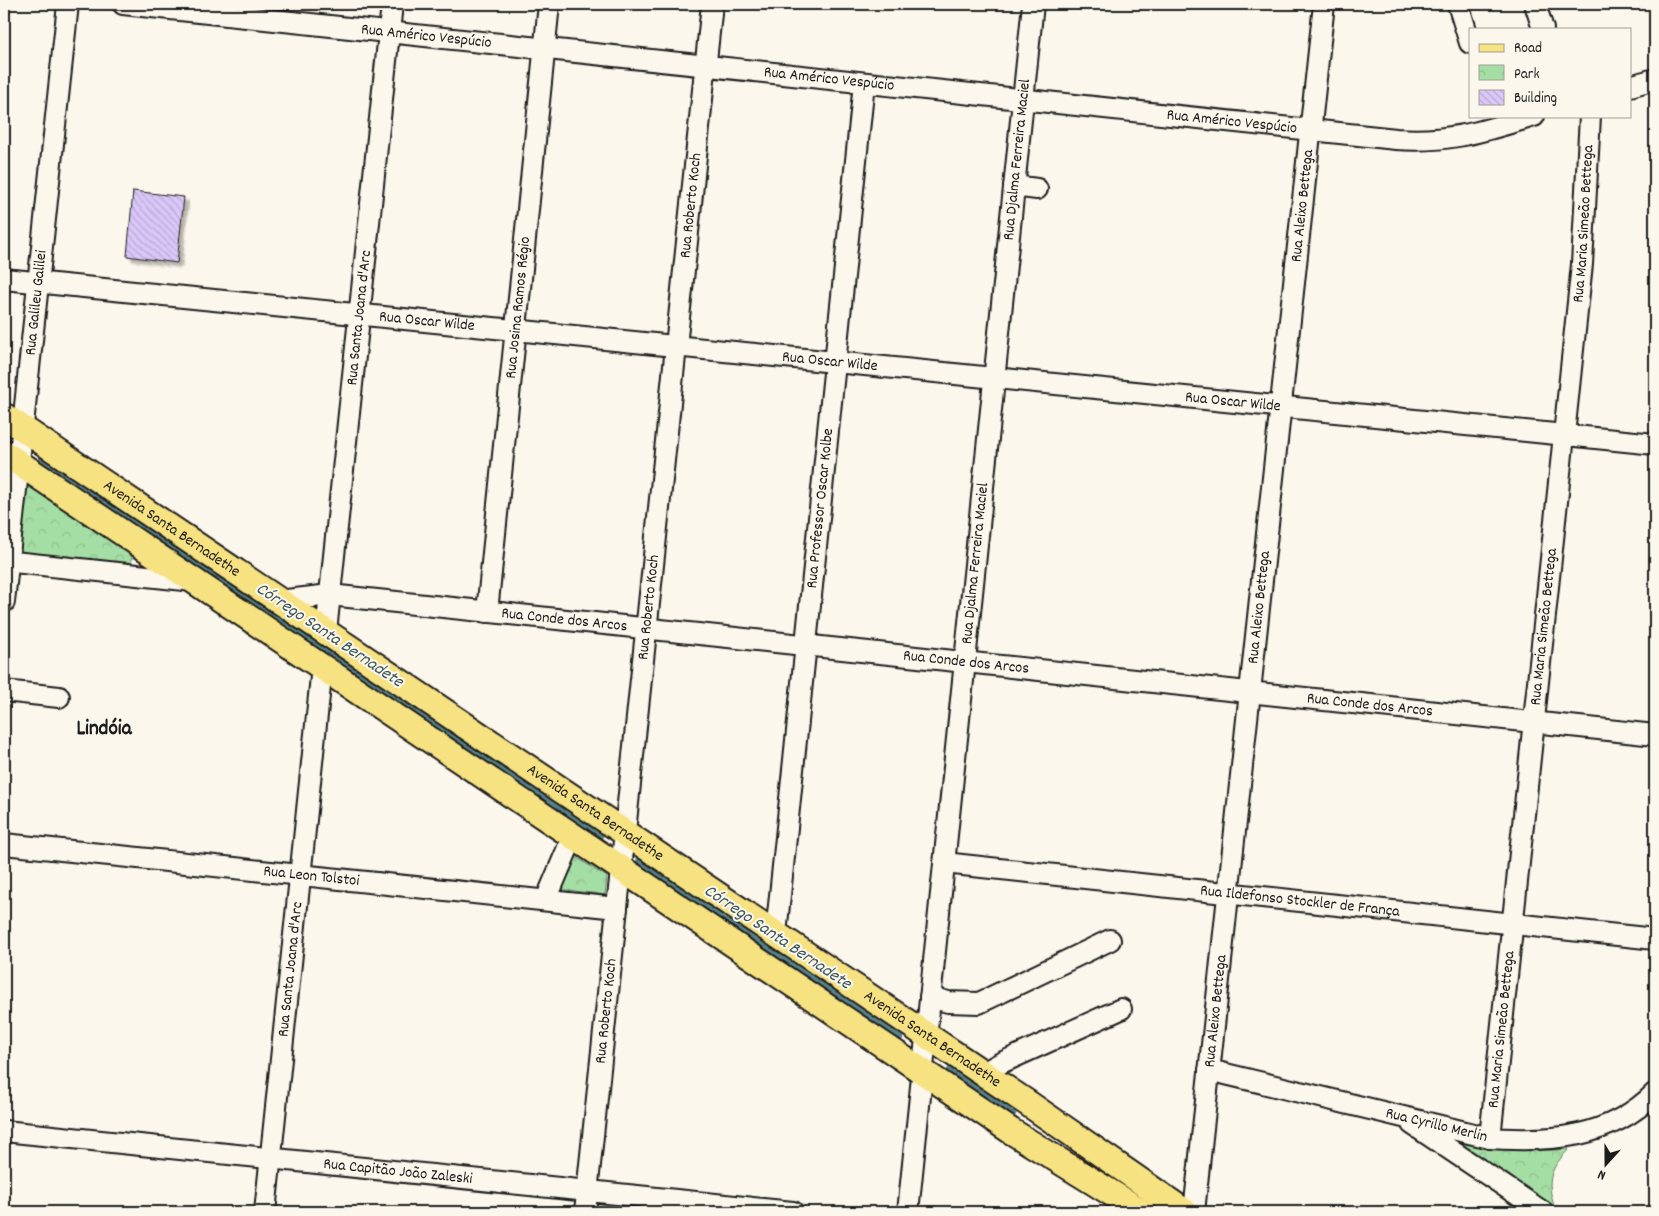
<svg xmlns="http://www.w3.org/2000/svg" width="1659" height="1216" font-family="Dekko,sans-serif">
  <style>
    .park { fill: url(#park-crowns); stroke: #607d60 }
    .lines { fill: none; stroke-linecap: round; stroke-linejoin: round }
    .stream { stroke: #56848d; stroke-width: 4.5 }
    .building { fill: url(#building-back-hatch); stroke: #1c1c1c; filter: url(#shadow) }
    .minor-casing { stroke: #1c1c1c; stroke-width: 24 }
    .major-casing { stroke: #1c1c1c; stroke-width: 29 }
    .minor { stroke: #fbf7ec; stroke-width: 20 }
    .major { stroke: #f7e281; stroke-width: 25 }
    .labels { text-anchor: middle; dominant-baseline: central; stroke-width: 4; stroke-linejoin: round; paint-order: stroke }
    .street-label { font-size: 16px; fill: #1c1c1c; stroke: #fbf7ec }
    .water-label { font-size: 18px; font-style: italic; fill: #3e595e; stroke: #fbf7ec }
    .district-label { font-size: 21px; font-weight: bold; fill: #1c1c1c; stroke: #fbf7ec }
  </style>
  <defs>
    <pattern id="park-crowns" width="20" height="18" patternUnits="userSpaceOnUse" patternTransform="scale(1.25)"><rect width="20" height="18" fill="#a4dea4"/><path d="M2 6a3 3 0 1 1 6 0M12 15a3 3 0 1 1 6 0" fill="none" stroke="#8dbe8d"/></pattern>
    <pattern id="building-back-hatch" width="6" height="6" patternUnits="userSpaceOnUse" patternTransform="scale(1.25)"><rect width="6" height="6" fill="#d9c7f8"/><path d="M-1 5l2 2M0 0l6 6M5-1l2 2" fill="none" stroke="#baaad4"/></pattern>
    <filter id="shadow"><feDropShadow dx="4.5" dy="4.5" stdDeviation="1" flood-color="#0004"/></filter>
  </defs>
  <rect width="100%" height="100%" fill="#fbf7ec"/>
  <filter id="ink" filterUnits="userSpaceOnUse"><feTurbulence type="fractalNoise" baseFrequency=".02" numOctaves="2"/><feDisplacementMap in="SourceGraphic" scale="10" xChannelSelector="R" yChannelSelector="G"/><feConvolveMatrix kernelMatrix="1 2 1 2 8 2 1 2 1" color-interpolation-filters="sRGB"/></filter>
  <g filter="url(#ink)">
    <path class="park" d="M27,482L131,551L132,558L129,564L123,566L20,555Z
      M573,855L607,877L605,895L558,889Z
      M1458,1143L1533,1151L1569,1149C1550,1169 1546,1179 1554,1206Z"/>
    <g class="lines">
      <path class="stream" d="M41,458L601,836
        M638,861L901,1038
        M949,1070L1014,1114"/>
    </g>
    <path class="building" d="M133,191L184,197L177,263L127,256Z"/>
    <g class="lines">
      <g class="minor-casing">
        <g id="minor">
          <path id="s1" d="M123,4L1396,139C1448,143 1484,131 1534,116"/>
          <path d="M1458,4L1470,43"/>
          <path d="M1535,4L1543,29"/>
          <path d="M1630,86L1655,79"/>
          <path d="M1014,186L1037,189"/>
          <path id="s2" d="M4,279L1655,444"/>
          <path d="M4,561L194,581"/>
          <path id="s3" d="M278,601L330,595L1655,735"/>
          <path id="s4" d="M4,602L68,4"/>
          <path id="s5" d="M487,612L549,4"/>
          <path id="s6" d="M326,632L392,4"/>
          <path d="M4,691L59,697"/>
          <path id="s7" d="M4,844L617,908"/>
          <path id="s8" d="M944,863L1655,939"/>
          <path d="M546,900L573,836"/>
          <path id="s9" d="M776,934L864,83"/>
          <path d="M930,997L948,1002L979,1003L1110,940"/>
          <path id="s10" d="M1209,1070L1490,1138C1551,1142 1609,1139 1655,1093"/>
          <path d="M983,1073L1001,1063L1121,1009"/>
          <path d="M1412,1124L1543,1212"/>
          <path id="s11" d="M4,1131L793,1212"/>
          <path id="s12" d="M1490,1138L1582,264L1590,116"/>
          <path id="s13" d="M265,1212L322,667"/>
          <path id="s14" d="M585,1212L712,4"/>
          <path id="s15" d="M908,1212L1033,4"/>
          <path id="s16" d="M1194,1212L1324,4"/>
        </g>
      </g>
      <g class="major-casing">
        <g id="major">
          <path id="s17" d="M4,416L1029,1104L1185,1212"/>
          <path d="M4,453L1011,1131L1142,1212"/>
        </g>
      </g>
      <use href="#minor" class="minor"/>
      <use href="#major" class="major"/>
    </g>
  </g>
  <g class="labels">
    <g class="street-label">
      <text stroke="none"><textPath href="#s1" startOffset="305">Rua Américo Vespúcio</textPath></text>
      <text stroke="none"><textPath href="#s1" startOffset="710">Rua Américo Vespúcio</textPath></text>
      <text stroke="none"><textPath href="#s1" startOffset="1115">Rua Américo Vespúcio</textPath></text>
      <text stroke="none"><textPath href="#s15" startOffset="1058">Rua Djalma Ferreira Maciel</textPath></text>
      <text stroke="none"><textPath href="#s14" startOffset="1012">Rua Roberto Koch</textPath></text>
      <text stroke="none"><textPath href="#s16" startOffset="1012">Rua Aleixo Bettega</textPath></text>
      <text stroke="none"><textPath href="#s12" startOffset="919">Rua Maria Simeão Bettega</textPath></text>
      <text stroke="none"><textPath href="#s4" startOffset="301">Rua Galileu Galilei</textPath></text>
      <text stroke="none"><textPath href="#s5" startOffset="306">Rua Josina Ramos Régio</textPath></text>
      <text stroke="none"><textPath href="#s6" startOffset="316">Rua Santa Joana d'Arc</textPath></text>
      <text stroke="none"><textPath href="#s2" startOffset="425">Rua Oscar Wilde</textPath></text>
      <text stroke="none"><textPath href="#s2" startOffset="830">Rua Oscar Wilde</textPath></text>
      <text stroke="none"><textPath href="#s2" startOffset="1235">Rua Oscar Wilde</textPath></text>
      <text stroke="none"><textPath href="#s9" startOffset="428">Rua Professor Oscar Kolbe</textPath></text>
      <text stroke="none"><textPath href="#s17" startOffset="202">Avenida Santa Bernadethe</textPath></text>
      <text stroke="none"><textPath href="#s15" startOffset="652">Rua Djalma Ferreira Maciel</textPath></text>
      <text stroke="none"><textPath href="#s14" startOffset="608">Rua Roberto Koch</textPath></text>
      <text stroke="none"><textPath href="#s16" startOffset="608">Rua Aleixo Bettega</textPath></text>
      <text stroke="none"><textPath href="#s3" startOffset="288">Rua Conde dos Arcos</textPath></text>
      <text stroke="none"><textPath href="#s12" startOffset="514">Rua Maria Simeão Bettega</textPath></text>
      <text stroke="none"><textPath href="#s3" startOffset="692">Rua Conde dos Arcos</textPath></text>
      <text stroke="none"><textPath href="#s3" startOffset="1098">Rua Conde dos Arcos</textPath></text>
      <text stroke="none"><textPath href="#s17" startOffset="712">Avenida Santa Bernadethe</textPath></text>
      <text stroke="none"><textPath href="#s7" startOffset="309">Rua Leon Tolstoi</textPath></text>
      <text stroke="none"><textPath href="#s8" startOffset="358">Rua Ildefonso Stockler de França</textPath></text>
      <text stroke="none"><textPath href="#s13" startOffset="244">Rua Santa Joana d'Arc</textPath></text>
      <text stroke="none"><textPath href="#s14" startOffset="202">Rua Roberto Koch</textPath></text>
      <text stroke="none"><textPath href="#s16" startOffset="202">Rua Aleixo Bettega</textPath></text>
      <text stroke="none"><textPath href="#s12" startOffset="109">Rua Maria Simeão Bettega</textPath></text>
      <text stroke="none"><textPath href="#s17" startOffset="1118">Avenida Santa Bernadethe</textPath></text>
      <text stroke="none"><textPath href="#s10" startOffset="234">Rua Cyrillo Merlin</textPath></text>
      <text stroke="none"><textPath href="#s11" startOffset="396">Rua Capitão João Zaleski</textPath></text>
    </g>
    <g class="water-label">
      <text transform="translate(329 636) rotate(34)">Córrego Santa Bernadete</text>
      <text transform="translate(777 938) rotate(34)">Córrego Santa Bernadete</text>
    </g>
    <g class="district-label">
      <text x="104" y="730">Lindóia</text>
    </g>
  </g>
  <rect width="1659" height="1216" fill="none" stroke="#fbf7ec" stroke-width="20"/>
  <rect x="10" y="10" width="1639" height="1196" fill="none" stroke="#1c1c1c" stroke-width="2" filter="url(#ink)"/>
  <rect x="1469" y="28" width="162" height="90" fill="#fbf7ec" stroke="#a29f99"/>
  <rect x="1479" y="44" width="25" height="8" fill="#f7e281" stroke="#a29f99"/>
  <text x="1514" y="52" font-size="15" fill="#1c1c1c">Road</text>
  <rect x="1479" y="65" width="25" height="15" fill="url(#park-crowns)" stroke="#a29f99"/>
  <text x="1514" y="78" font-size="15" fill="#1c1c1c">Park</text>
  <rect x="1479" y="90" width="25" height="15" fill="url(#building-back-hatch)" stroke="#a29f99"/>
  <text x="1514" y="102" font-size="15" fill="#1c1c1c">Building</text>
  <g transform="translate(1606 1164) rotate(201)" stroke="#fbf7ec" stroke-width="4" paint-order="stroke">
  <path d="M0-4L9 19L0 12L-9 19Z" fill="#1c1c1c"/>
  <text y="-8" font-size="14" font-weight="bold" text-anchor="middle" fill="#1c1c1c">N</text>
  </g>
</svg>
